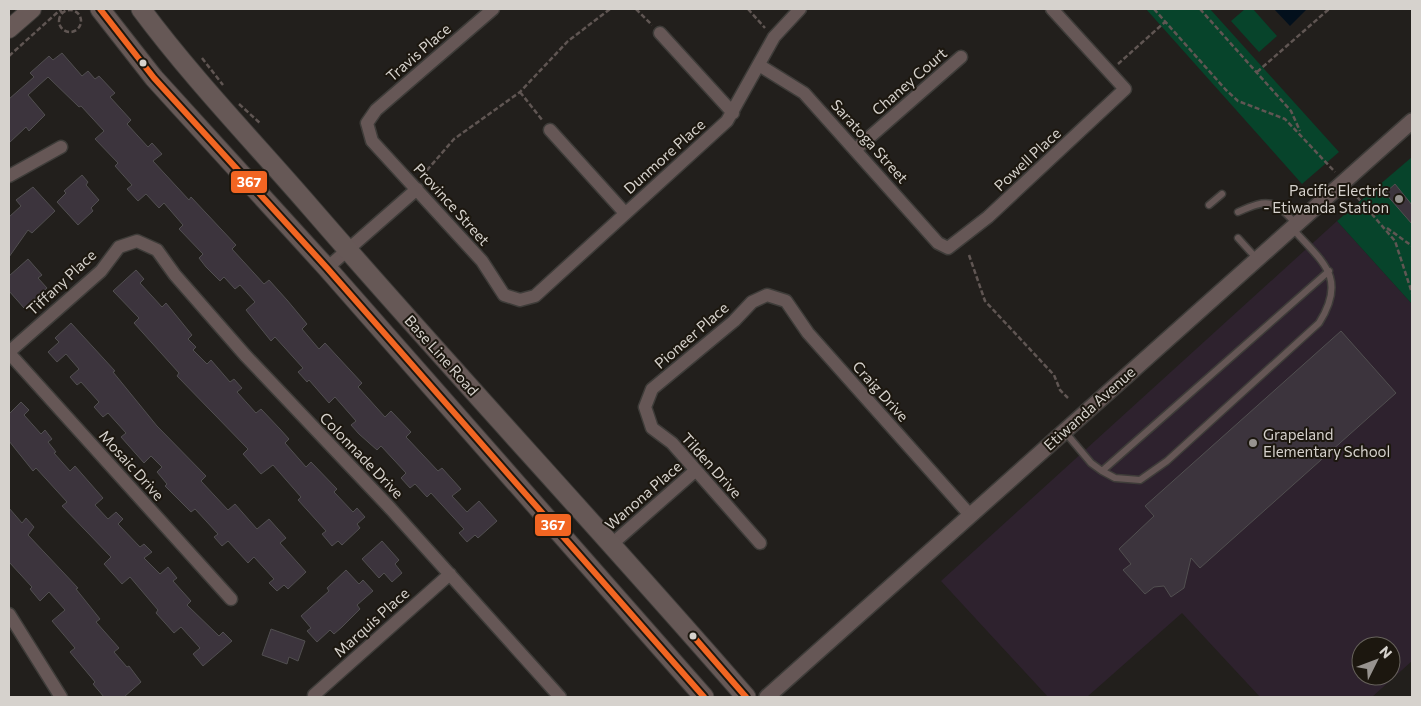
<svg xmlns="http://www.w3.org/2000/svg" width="1421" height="706" font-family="Commissioner,sans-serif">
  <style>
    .education { fill: #2e222e; fill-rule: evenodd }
    .green { fill: #07442b }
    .water { fill: #03101c }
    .building { fill: #3c343d; stroke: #514f50 }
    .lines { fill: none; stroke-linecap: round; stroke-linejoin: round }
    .service-casing { stroke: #3e3c39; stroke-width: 9 }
    .minor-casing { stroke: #3e3c39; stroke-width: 15 }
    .tertiary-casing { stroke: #3e3c39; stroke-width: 18 }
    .secondary-casing { stroke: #3e3c39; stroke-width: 20 }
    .primary-casing { stroke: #3e3c39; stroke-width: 21 }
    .path { stroke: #605653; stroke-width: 2.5; stroke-dasharray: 5 2.5; stroke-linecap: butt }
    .service { stroke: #665756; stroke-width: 6 }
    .minor { stroke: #665756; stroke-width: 12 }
    .tertiary { stroke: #665756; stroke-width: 15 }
    .secondary { stroke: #695a58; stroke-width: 18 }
    .primary { stroke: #665856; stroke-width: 19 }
    .bus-1-casing { stroke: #1c170f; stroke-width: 10 }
    .bus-1 { stroke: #f26522; stroke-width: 6 }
    .bus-dot { fill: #d6d2cd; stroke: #1c170f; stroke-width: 2 }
    .poi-dot { fill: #97938f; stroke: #1c170f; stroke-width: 2 }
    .labels { text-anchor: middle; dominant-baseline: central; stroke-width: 4; stroke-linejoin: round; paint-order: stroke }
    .street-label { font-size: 15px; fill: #d6d2cd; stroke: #1c170f }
    .poi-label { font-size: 15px; fill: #d6d2cd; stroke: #1c170f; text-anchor: end }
    .line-badge { stroke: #1c170f; stroke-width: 2 }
    .badge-label { font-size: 14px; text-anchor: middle; font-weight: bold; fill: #fff }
  </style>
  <rect width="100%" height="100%" fill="#221f1c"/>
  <path class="education" d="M1337,221L1412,304V661L1372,697H1260L1182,613L1087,697H1048L941,581ZM1361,646H1391V676H1361Z"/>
  <path class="green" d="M1146,9H1210L1339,152L1302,184Z
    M1245,9H1253L1277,36L1259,52L1231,21Z
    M1412,157V304L1337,221Z"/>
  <path class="water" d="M1274,9H1307L1290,26Z"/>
  <path class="building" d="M62,53L82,76L88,71L95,79L99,76L115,93L110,97L131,120L127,124L148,147L152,143L162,154L153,161L189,200L191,197L236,245L232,249L264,284L269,280L287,300L307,324L302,329L319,349L325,343L362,383L358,387L385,417L391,411L411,432L406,437L438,471L442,468L461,489L452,496L467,512L479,501L497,521L478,538L475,535L467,542L459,533L464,529L431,493L427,497L415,484L410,488L401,478L406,473L381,446L377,450L359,434L351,425L356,421L335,397L329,403L309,380L307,382L298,372L303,368L275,337L271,341L246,310L255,302L240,285L235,289L224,277L220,281L206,267L199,258L203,254L179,229L183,225L164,203L159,208L146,194L138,201L127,189L132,185L115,166L118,163L95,139L104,131L81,106L79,107L48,77L28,95L45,115L29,131L26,127L9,143V99L34,77L30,73L49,56L53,60Z
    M82,175L88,182L86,185L99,200L91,208L93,211L78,225L57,202L66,193L64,191Z
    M1395,184L1412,205V224L1385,193Z
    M33,187L55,211L32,233L28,230L9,257V217L21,206L16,200Z
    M28,259L42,275L38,278L47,288L24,308L9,291V276Z
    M136,270L144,279L140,283L162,307L166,303L192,335L188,339L196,347L193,350L207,364L211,360L230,382L234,379L242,388L237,392L256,413L261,409L280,429L289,439L285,443L306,467L311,462L337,489L334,492L353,512L357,508L365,517L357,524L360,528L342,545L338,541L332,546L322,534L326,531L298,500L301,497L273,465L261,474L243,454L248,449L177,376L179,373L134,323L139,318L113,291Z
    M71,323L115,371L113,372L157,426L206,476L201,481L228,510L235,504L257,529L269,519L286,538L280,543L306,572L288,589L284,585L277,591L269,583L274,579L254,557L248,563L228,541L222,546L214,537L218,534L195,509L191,512L165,486L167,484L157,472L162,467L151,456L144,463L121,437L126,433L108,413L103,417L94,407L99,402L81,382L77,385L70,377L79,369L66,354L57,362L48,352L59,342L55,338Z
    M1341,331L1396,393L1200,568L1191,558L1184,588L1171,597L1164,586L1154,587L1145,594L1123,570L1131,564L1119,549L1154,516L1145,506Z
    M21,402L29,410L24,415L41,434L45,430L52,439L48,442L56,452L54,453L70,471L75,466L103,498L95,505L108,519L116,512L123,519L118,524L140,547L144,544L152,552L144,558L160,574L168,567L177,578L173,581L191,601L187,605L219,636L223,632L232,641L203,666L193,654L200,648L181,627L174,633L156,613L158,610L130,577L122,584L104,564L111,557L62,506L67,502L36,468L33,471L9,441V414Z
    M9,508L22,523L26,518L34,527L28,535L78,588L76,589L100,619L96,622L119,648L114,652L127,667L129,666L141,682L124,697H104L93,684L95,682L70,652L75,648L52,621L65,610L49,592L40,601L30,589L32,587L9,562Z
    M382,541L399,560L395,564L402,573L392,582L384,573L379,578L362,559Z
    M346,570L359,584L363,580L373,591L357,605L360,609L342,627L334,634L330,630L317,642L307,631L311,628L301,616L329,591L327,588Z
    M271,629L305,641L298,661L289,657L287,664L262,655Z"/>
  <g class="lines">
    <g class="service-casing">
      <path id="service" d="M1209,205L1222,194
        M1238,212C1269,198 1274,200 1296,224
        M1238,238L1257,259
        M1065,432L1091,463L1102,471L1115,478L1140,480L1167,461L1319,323C1348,277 1322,262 1292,228
        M1102,471L1329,271"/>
    </g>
    <g class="minor-casing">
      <path id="minor" d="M493,9L376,110L367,123L372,141L482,261L504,295L520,300L535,296L727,121L774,37L800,9
        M660,33L733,113
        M759,65L804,93L938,243L948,248L988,217L1125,89L1052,9
        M550,130L625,213
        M856,149L961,57
        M9,176L61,147
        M327,268L417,189
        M9,352L101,271L119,247L137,241L157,250L175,275L245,355L391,509L560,697
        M9,353L231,599
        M760,543L672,443L652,428L645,407L652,389L734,321L752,302L767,295L786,301L808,333L970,515
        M612,544L696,470
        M9,614L61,697
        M316,697L314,695L450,574"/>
    </g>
    <g class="tertiary-casing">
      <path id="tertiary" d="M767,697L1412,121"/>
    </g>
    <g class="secondary-casing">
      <path id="secondary" d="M9,29L32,9"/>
    </g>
    <g class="primary-casing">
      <path id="primary" d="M100,9L154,78L327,268L704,697
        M141,9C193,79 255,143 312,209C454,373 603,532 746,697"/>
    </g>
    <path class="path" d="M636,9L652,25
      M748,9L765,28
      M1154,9L1226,90L1238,101L1285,119L1335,172
      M1200,9L1291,111L1300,131
      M59 21a11 11 0 1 1 22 0a11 11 0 1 1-22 0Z
      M9,56L60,10L62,13
      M202,58L223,85
      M1118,64L1165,22
      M1257,72L1329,9
      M520,92L543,121
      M239,104L261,124
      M422,176L454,139L520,92L568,41L610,9
      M1352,191L1395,241L1412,293
      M1387,228L1412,246
      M969,255L985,301L1054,375L1060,390L1068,398"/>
    <use href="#service" class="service"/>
    <use href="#minor" class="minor"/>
    <use href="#tertiary" class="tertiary"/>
    <use href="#secondary" class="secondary"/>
    <use href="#primary" class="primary"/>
    <g class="bus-1-casing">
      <path id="bus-1" d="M100,9L154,78L327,268L704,697
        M693,636L746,697"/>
    </g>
    <use href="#bus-1" class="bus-1"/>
  </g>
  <g class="bus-dot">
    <circle cx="143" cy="63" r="4.5"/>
    <circle cx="693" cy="636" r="4.5"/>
  </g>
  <g class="poi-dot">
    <circle cx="1399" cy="199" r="5"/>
    <circle cx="1253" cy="443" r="5"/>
  </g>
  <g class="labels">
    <g class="street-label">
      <text transform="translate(418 52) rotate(-41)">Travis Place</text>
      <text transform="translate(909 81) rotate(-41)">Chaney Court</text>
      <text transform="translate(870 141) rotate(48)">Saratoga Street</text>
      <text transform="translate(664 156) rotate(-42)">Dunmore Place</text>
      <text transform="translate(1027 159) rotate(-43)">Powell Place</text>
      <text transform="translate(452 204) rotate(48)">Province Street</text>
      <text transform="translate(61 282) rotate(-43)">Tiffany Place</text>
      <text transform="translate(691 335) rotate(-41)">Pioneer Place</text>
      <text transform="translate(442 355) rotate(48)">Base Line Road</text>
      <text transform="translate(881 391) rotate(48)">Craig Drive</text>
      <text transform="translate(1089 408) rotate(-42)">Etiwanda Avenue</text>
      <text transform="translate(362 455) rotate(46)">Colonnade Drive</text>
      <text transform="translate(132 465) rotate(48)">Mosaic Drive</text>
      <text transform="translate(712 465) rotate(48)">Tilden Drive</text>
      <text transform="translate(643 495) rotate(-41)">Wanona Place</text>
      <text transform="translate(371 622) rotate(-42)">Marquis Place</text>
    </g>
    <g class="poi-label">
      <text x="1389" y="190">Pacific Electric<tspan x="1389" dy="17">- Etiwanda Station</tspan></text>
      <text x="1263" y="434" text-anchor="start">Grapeland<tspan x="1263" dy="17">Elementary School</tspan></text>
    </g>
  </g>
  <g class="line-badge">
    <rect x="230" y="170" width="38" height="24" rx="5" fill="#f26522"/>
    <rect x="534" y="513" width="38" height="24" rx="5" fill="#f26522"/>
  </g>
  <g class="badge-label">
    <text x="249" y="187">367</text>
    <text x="553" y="530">367</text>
  </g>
  <rect width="1421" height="706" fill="none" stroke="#d6d2cd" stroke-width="20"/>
  <g transform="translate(1376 661) rotate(48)"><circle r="24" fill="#1c170f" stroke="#66625b"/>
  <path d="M0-4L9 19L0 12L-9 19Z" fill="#97938f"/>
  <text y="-8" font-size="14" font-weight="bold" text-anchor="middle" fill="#d6d2cd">N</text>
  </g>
</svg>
